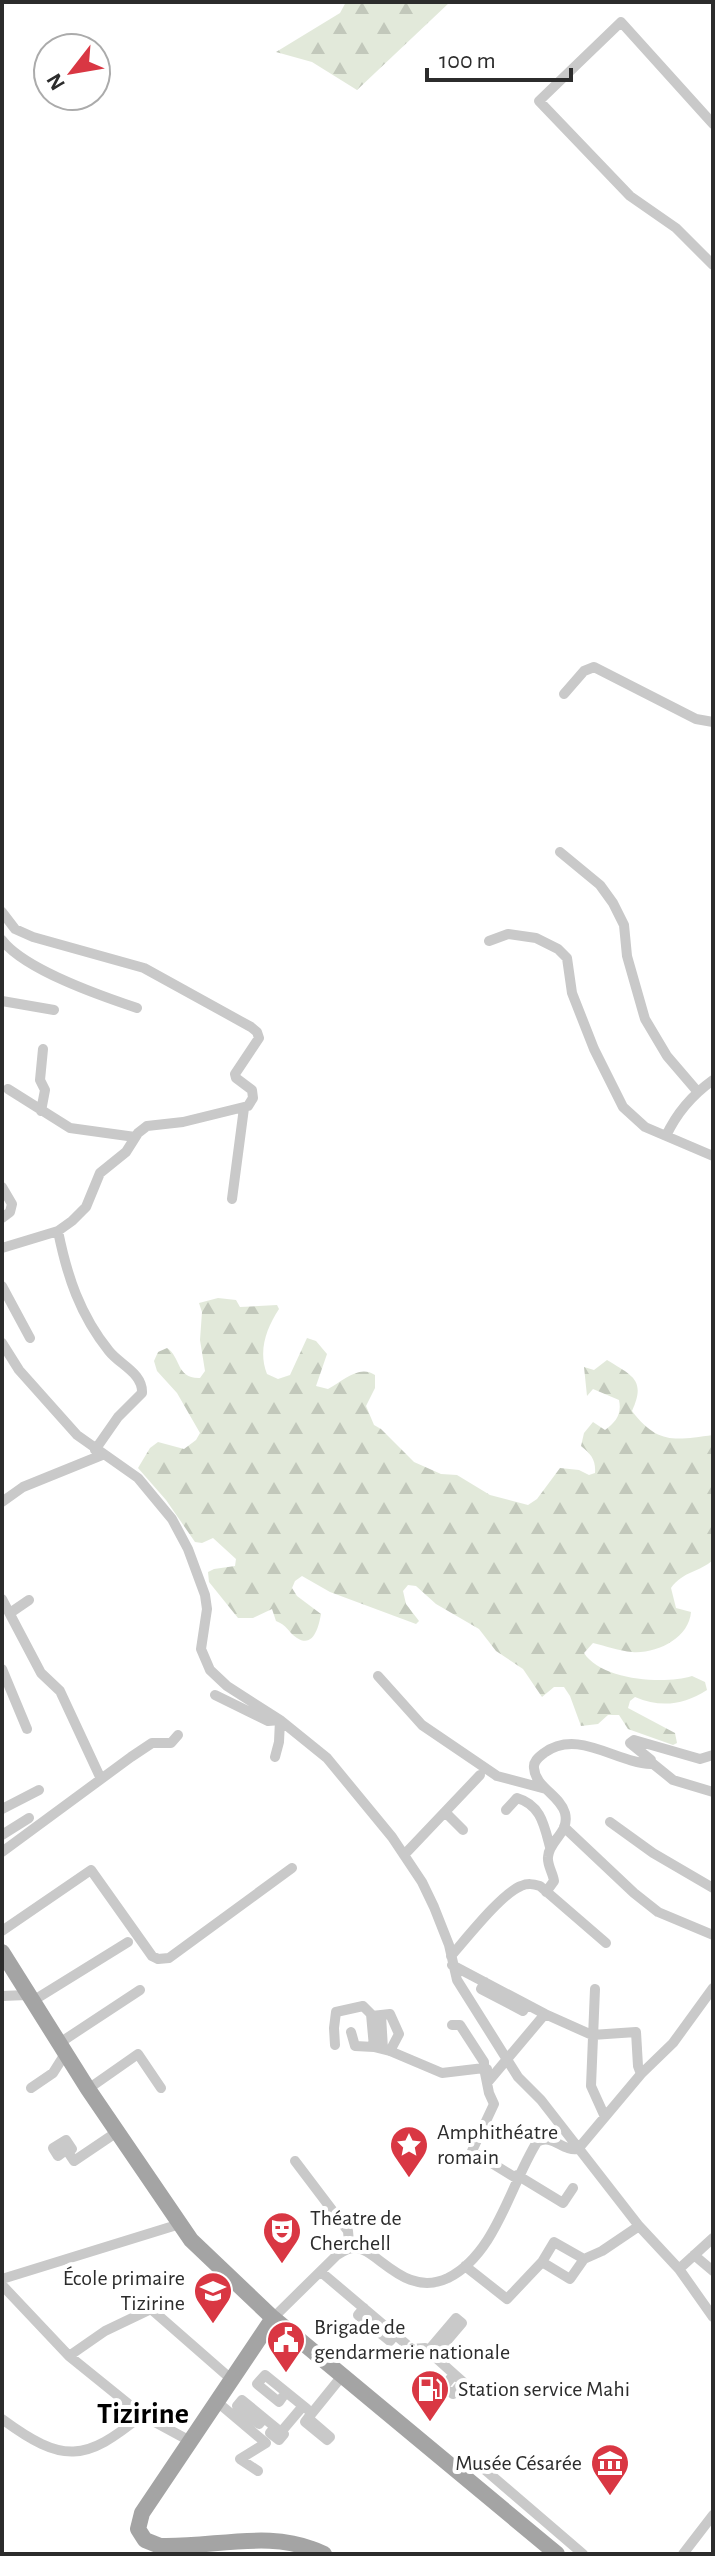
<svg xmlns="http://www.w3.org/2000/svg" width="715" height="2556" font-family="'Alegreya Sans',sans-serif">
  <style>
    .forest { fill: url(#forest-firs) }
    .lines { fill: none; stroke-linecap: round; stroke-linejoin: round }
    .street { stroke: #c9c9c9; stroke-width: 10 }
    .primary { stroke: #a4a4a4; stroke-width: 16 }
    .labels { text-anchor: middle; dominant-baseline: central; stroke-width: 8; stroke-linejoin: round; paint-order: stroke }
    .poi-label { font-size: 22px; fill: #2c2c2c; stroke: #fff; text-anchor: start }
    .district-label { font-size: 30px; font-weight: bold; fill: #000; stroke: #fff }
  </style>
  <defs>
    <pattern id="forest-firs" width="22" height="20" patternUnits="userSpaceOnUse" patternTransform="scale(2)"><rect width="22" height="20" fill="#e2e9da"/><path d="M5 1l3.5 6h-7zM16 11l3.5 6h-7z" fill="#c2c8bb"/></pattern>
  </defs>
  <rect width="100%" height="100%" fill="#fff"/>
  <path class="forest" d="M346,2H450L357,90L312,62L276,52L340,13Z
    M218,1298L236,1300L240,1307L277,1305L279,1309C266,1329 258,1351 267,1374L278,1379L290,1375L307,1338L316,1341L327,1354L316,1386L328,1389C343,1381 359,1364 375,1375V1388L366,1406L374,1425L381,1429L414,1462L441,1474L457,1475L490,1495L528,1505L537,1499L560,1468L579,1470L589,1475L595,1473C596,1460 591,1454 581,1446L584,1433L593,1422L605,1430C616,1422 622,1414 619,1400L593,1389L587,1396L584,1367L594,1370L607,1360C633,1376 646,1380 632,1411C658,1445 675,1440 713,1435V1560C700,1572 683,1571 671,1588L676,1608L691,1612C689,1638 657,1654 632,1652C619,1651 606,1646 593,1643L584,1653C601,1680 664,1685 692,1676L705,1682L707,1690C683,1705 661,1708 635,1697L630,1701L628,1708L675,1733L677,1743L673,1745L628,1729L619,1715H608L598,1724L581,1726L570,1696L564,1687H554L542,1697L523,1669L496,1651L479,1629L436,1604L416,1586L408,1585L403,1591L406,1604L419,1621L416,1624L330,1592L302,1576L295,1581L292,1588L297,1596L321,1614C319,1625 314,1649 297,1638C288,1632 287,1625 276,1621L272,1609L253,1618H238L209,1582L208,1572L214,1569L235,1566L236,1559L213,1538L202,1543L195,1542L166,1500L138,1468L150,1448L158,1442L184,1449L196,1440L200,1433L177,1393L157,1371L154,1361L158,1352L167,1348C181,1357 176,1379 200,1378L205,1371L200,1340L202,1312L199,1303Z"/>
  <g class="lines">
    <path class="street" d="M713,124L621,22L539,101L630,196L676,228L713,265
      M564,694L584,671L594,667L696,719L713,722
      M560,852L600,885L613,903L624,925L627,956L645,1019L667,1056L697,1091
      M2,912L15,929L33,937L144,968L251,1027L257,1032L259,1038L235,1074L236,1078L252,1090L253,1098L248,1106L183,1122L147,1126L138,1133L126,1152L100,1173L86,1207L72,1221L58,1231L2,1248
      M2,940C25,970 101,996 137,1008
      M489,941L508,934L536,938L558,949L567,958L572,993L594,1049L623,1107L645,1127L713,1156
      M2,1001L54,1010
      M8,1089L70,1128L135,1137
      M41,1111L45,1090L40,1080L43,1049
      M666,1136C677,1112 692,1095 713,1080
      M2,1187L12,1204L10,1212L2,1218
      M232,1199L244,1108
      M58,1231C67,1276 80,1315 109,1351C120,1365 143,1373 142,1393L118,1417L95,1450
      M2,1286L30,1338
      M2,1343L19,1370L77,1435L138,1478L172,1519L188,1549L205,1595L207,1609L201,1649L210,1670L227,1686L280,1720L327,1758L392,1837L422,1882L434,1907L449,1945L457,1980L518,2077L541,2100L639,2226L679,2269L713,2317
      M2,1502L23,1487L102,1455
      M2,1599L41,1673L60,1691L101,1779
      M10,1613L29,1600
      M2,1669L27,1729
      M378,1676L422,1725L497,1776L546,1789
      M215,1695L268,1721L280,1720L279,1742L275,1757
      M652,1763L673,1780L713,1792
      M2,1809L39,1790
      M506,1810L517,1798C541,1805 544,1825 550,1847
      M445,1812L463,1830
      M610,1822L653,1853L713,1888
      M564,1827L634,1893L658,1912L713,1935
      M2,1835L29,1818
      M2,1852L131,1757L152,1743H171L178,1735
      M404,1855L480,1775
      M546,1892L554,1881C553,1873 547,1865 548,1857C549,1840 570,1833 565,1813C560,1795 535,1787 534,1768C533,1761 539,1757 544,1753C578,1728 616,1763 651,1764V1760L630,1743L634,1740L700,1759L713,1755
      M2,1931L91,1870L152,1956L158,1959L169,1958L292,1868
      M451,1956C466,1939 502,1893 521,1886C528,1883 533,1884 540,1886L606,1943
      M452,1965L545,2014
      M485,1982L481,1989L523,2011L526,2004
      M595,1989L591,2086L605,2117
      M2,1996L27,1995
      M31,2002L128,1942
      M381,2015L383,2049
      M372,2016L390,2014L399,2034L390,2051
      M452,2025H460L484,2062V2068L487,2069
      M351,2032L355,2046L374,2047L390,2051L442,2073L484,2068L489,2093L494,2104L472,2151L516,2178
      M58,2044L140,1990
      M335,2045L334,2028L336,2012L363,2006L371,2014L374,2047
      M487,2083L545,2014L592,2035L636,2032L638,2066L641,2074
      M31,2088L53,2073L65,2054
      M88,2089L138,2054L161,2088
      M68,2152L66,2150L58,2156L53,2148L66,2140L72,2149L68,2152L74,2161L117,2132
      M295,2161L348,2231L349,2242L342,2251
      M517,2175L563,2203L573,2188
      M694,2255L713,2271
      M584,2259L570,2279L542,2262L554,2242L584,2259L602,2251L639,2226
      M465,2266L507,2299L542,2262
      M679,2269L713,2238
      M321,2272L412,2349L425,2348L454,2374L444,2387L453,2394L463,2382L454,2374
      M2,2279L180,2224
      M2,2285L69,2356L142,2415
      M364,2308L358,2315L390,2341L395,2335
      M273,2318L337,2255C342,2252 348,2248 354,2248C376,2246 403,2299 448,2278C496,2254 510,2185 537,2142C552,2133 563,2152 578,2149L641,2074L673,2043L713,1988
      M428,2351L456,2318L462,2323L434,2356
      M69,2356L105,2331L151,2309L231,2379
      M286,2392L279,2402L257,2384L265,2375L307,2409
      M216,2401L266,2443L240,2459L258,2471
      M264,2418L259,2424L237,2406L242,2400L281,2432L303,2406
      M308,2418L305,2422L327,2440L330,2437L308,2418L342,2376
      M2,2419C63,2464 85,2462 142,2415L190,2441
      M275,2427L270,2433L279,2440L284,2434L281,2432
      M457,2473L472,2463H477L583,2554
      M683,2554L713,2515"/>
    <path class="primary" d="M2,1952L88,2089L191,2240L273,2318L557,2554
      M273,2318L142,2513L138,2529L145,2540L160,2546C216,2548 271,2528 324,2554"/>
  </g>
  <defs>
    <g id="sight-pin" transform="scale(2)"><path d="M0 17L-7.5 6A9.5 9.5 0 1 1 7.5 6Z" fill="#d93743" stroke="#fff"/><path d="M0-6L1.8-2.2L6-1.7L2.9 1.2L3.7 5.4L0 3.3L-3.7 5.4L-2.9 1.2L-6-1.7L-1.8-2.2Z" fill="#fff"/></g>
    <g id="theatre-pin" transform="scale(2)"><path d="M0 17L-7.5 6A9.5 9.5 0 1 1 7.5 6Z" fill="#d93743" stroke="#fff"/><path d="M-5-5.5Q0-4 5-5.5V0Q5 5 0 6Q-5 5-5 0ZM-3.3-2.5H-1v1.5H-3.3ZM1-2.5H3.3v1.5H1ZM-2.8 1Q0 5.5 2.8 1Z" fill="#fff"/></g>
    <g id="school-pin" transform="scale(2)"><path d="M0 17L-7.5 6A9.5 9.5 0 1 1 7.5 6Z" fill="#d93743" stroke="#fff"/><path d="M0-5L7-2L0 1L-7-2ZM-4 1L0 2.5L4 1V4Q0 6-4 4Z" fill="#fff"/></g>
    <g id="civic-pin" transform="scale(2)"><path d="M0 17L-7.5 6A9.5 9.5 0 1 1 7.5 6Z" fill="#d93743" stroke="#fff"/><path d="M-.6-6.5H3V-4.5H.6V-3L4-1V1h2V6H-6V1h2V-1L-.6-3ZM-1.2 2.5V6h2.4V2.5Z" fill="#fff"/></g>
    <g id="fuel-pin" transform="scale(2)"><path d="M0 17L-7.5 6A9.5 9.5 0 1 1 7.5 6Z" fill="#d93743" stroke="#fff"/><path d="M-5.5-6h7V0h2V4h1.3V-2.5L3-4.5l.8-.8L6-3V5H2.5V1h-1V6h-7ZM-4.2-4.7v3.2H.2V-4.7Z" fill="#fff"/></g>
    <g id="museum-pin" transform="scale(2)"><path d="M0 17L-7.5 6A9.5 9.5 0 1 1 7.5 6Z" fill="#d93743" stroke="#fff"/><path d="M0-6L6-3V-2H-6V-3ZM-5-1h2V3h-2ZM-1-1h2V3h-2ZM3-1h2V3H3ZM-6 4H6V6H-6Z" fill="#fff"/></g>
  </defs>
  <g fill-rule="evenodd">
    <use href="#sight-pin" x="409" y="2145"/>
    <use href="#theatre-pin" x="282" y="2231"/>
    <use href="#school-pin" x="213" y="2291"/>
    <use href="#civic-pin" x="286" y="2340"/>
    <use href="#fuel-pin" x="430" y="2389"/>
    <use href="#museum-pin" x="610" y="2463"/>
  </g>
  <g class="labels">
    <g class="poi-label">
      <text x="437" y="2132">Amphithéatre<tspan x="437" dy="25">romain</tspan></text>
      <text x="310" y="2218">Théatre de<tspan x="310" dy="25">Cherchell</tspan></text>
      <text x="185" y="2278" text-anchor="end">École primaire<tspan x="185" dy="25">Tizirine</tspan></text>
      <text x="314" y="2327">Brigade de<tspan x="314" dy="25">gendarmerie nationale</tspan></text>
      <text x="458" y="2389">Station service Mahi</text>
      <text x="582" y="2463" text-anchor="end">Musée Césarée</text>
    </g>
    <g class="district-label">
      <text x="143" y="2414">Tizirine</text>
    </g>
  </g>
  <rect width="715" height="2556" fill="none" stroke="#2c2c2c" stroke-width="8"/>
  <g transform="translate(72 72) rotate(239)"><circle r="38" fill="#ffffff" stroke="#ababab" stroke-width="2"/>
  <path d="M0-6L14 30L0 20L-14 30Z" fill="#d93743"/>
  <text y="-12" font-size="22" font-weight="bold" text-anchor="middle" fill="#2c2c2c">N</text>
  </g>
  <path d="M427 68v12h144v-12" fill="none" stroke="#2c2c2c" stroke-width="4"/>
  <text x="439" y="68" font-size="24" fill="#2c2c2c" stroke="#ffffff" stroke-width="6" paint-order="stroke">100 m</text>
</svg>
